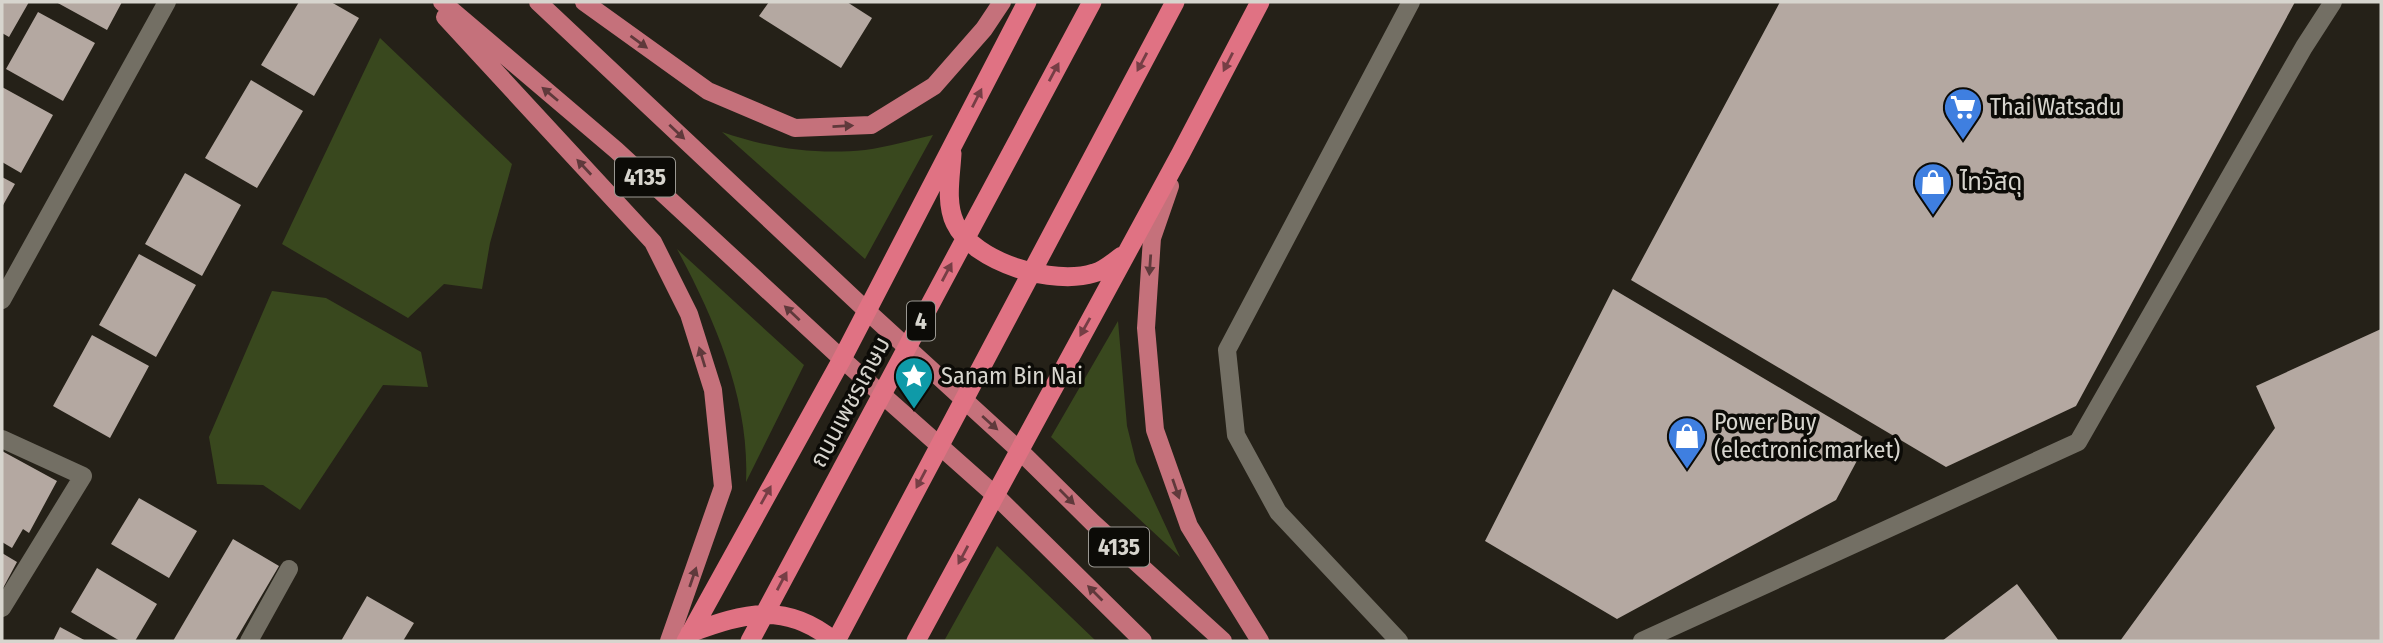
<svg xmlns="http://www.w3.org/2000/svg" width="2383" height="643" font-family="'Fira Sans Condensed','Noto Sans Thai',sans-serif">
  <style>
    .green { fill: #39481e }
    .building { fill: #b4a8a1 }
    .lines { fill: none; stroke-linecap: round; stroke-linejoin: round }
    .service { stroke: #736f64; stroke-width: 18 }
    .minor { stroke: #736f64; stroke-width: 18 }
    .primary { stroke: #c5717b; stroke-width: 18 }
    .trunk { stroke: #e07283; stroke-width: 19 }
    .oneway { fill: #5f393b }
    .oneway2 { fill: #763e45 }
    .labels { text-anchor: middle; dominant-baseline: central; stroke-width: 7; stroke-linejoin: round; paint-order: stroke }
    .shield { fill: #0c0b07; stroke: #9a9892; stroke-width: 2 }
    .shield-label { font-size: 23px; font-weight: bold; fill: #d7d5ce }
    .poi-label { font-size: 24px; fill: #d7d5ce; stroke: #0c0b07; text-anchor: start }
    .street-label { font-size: 24px; fill: #d7d5ce; stroke: #0c0b07 }
  </style>
  <rect width="100%" height="100%" fill="#252118"/>
  <path class="green" d="M380,38L512,164L490,243L482,289L444,284L408,318L282,244Z
    M722,132C768,148 816,155 865,150C888,147 911,140 933,135L865,259Z
    M677,249L804,365L746,482C750,400 715,320 677,249Z
    M272,291L326,298L421,352L428,387L383,385L300,510L263,485L217,484L209,437Z
    M1118,321L1127,426L1136,462L1180,557L1051,437Z
    M997,546L1096,641H944Z"/>
  <path class="building" d="M2,2H29L9,37L2,33Z
    M56,2H122L107,30Z
    M299,2H331L359,18L314,96L261,65Z
    M769,2H847L872,18L841,68L759,16Z
    M1780,2H2295L2076,406L1946,467L1631,280Z
    M38,12L95,43L63,101L6,69Z
    M251,80L303,111L257,188L205,158Z
    M2,87L53,115L21,173L2,162Z
    M185,173L241,205L202,276L145,244Z
    M2,177L15,184L2,207Z
    M139,254L196,285L156,357L99,325Z
    M1613,289L1868,440L1836,500L1617,619L1485,541Z
    M2381,329V641H2120L2275,428L2256,386Z
    M92,335L149,366L110,438L53,406Z
    M2,451L57,481L29,533L23,529L12,548L2,542Z
    M139,498L197,531L169,578L111,544Z
    M233,539L279,566L235,641H173Z
    M2,553L17,562L2,590Z
    M97,568L157,604L135,641H120L71,612Z
    M2017,584L2059,641H1942Z
    M367,596L414,623L403,641H341Z
    M60,627L86,641H53Z"/>
  <g class="lines">
    <path class="service" d="M1399,641L1278,512L1236,435L1227,350L1411,2
      M1642,641L2078,442L2304,47L2333,2"/>
    <path class="minor" d="M2,300L167,2
      M2,439L83,476L2,608
      M249,641L289,569"/>
    <path class="primary" d="M442,2L616,150L842,359L995,495L1143,641
      M538,2L867,311L1019,450L1093,523L1223,641
      M584,2L708,91L795,128L871,125L934,86L984,29L1002,2
      M445,17L653,242L689,314L713,390L723,487L669,641
      M1170,186L1152,238L1146,328L1155,430L1189,526L1260,641"/>
    <path class="trunk" d="M952,153C951,175 945,202 955,223C974,263 1054,286 1094,273C1104,271 1113,262 1122,256
      M690,633C745,613 785,601 834,641
      M686,641L842,359L1027,2
      M750,641L1092,2
      M836,641L1175,2
      M916,641L1181,153L1260,2"/>
  </g>
  <defs><path id="oneway-solid" d="M-6-.8H1V-3.2L6.5 0L1 3.2V.8H-6Z" transform="scale(1.75)"/></defs>
  <g class="oneway">
    <use href="#oneway-solid" transform="translate(639 42) rotate(36)"/>
    <use href="#oneway-solid" transform="translate(550 94) rotate(-140)"/>
    <use href="#oneway-solid" transform="translate(843 126) rotate(-3)"/>
    <use href="#oneway-solid" transform="translate(677 132) rotate(43)"/>
    <use href="#oneway-solid" transform="translate(584 167) rotate(-133)"/>
    <use href="#oneway-solid" transform="translate(1150 265) rotate(94)"/>
    <use href="#oneway-solid" transform="translate(792 313) rotate(-137)"/>
    <use href="#oneway-solid" transform="translate(702 357) rotate(-107)"/>
    <use href="#oneway-solid" transform="translate(990 423) rotate(42)"/>
    <use href="#oneway-solid" transform="translate(1176 489) rotate(71)"/>
    <use href="#oneway-solid" transform="translate(1067 497) rotate(45)"/>
    <use href="#oneway-solid" transform="translate(693 577) rotate(-71)"/>
    <use href="#oneway-solid" transform="translate(1095 593) rotate(-135)"/>
  </g>
  <g class="oneway2">
    <use href="#oneway-solid" transform="translate(1142 62) rotate(118)"/>
    <use href="#oneway-solid" transform="translate(1228 62) rotate(117)"/>
    <use href="#oneway-solid" transform="translate(1054 72) rotate(-62)"/>
    <use href="#oneway-solid" transform="translate(977 98) rotate(-63)"/>
    <use href="#oneway-solid" transform="translate(947 272) rotate(-62)"/>
    <use href="#oneway-solid" transform="translate(1085 327) rotate(119)"/>
    <use href="#oneway-solid" transform="translate(921 479) rotate(118)"/>
    <use href="#oneway-solid" transform="translate(766 495) rotate(-61)"/>
    <use href="#oneway-solid" transform="translate(963 555) rotate(118)"/>
    <use href="#oneway-solid" transform="translate(782 581) rotate(-62)"/>
  </g>
  <defs>
    <g id="supermarket-pin" transform="scale(2.0125)"><path d="M0 17L-7.5 6A9.5 9.5 0 1 1 7.5 6Z" fill="#3f7fe0" stroke="#0c0b07"/><path d="M-6-5.5h2.5l.6 2H6L4.5 2H-2.5L-4.4-4H-6ZM-1.5 3.2a1.3 1.3 0 1 0 .1 0ZM3 3.2a1.3 1.3 0 1 0 .1 0Z" fill="#fff"/></g>
    <g id="shop-pin" transform="scale(2.0125)"><path d="M0 17L-7.5 6A9.5 9.5 0 1 1 7.5 6Z" fill="#3f7fe0" stroke="#0c0b07"/><path d="M-5-2.5h2.3a2.7 3.5 0 0 1 5.4 0H5L5.5 6h-11ZM-1.5-2.5h3a1.5 2.3 0 0 0-3 0Z" fill="#fff"/></g>
    <g id="sight-pin" transform="scale(2.0125)"><path d="M0 17L-7.5 6A9.5 9.5 0 1 1 7.5 6Z" fill="#0f9aa8" stroke="#0c0b07"/><path d="M0-6L1.8-2.2L6-1.7L2.9 1.2L3.7 5.4L0 3.3L-3.7 5.4L-2.9 1.2L-6-1.7L-1.8-2.2Z" fill="#fff"/></g>
  </defs>
  <g fill-rule="evenodd">
    <use href="#supermarket-pin" x="1963" y="107"/>
    <use href="#shop-pin" x="1933" y="182"/>
    <use href="#sight-pin" x="914" y="376"/>
    <use href="#shop-pin" x="1687" y="436"/>
  </g>
  <g class="labels">
    <g class="shield">
      <rect x="615" y="157.5" width="60" height="39" rx="5"/>
      <rect x="907" y="301.5" width="28" height="39" rx="5"/>
      <rect x="1089" y="527.5" width="60" height="39" rx="5"/>
    </g>
    <g class="shield-label">
      <text x="645" y="177">4135</text>
      <text x="921" y="321">4</text>
      <text x="1119" y="547">4135</text>
    </g>
    <g class="poi-label">
      <text x="1990" y="107">Thai Watsadu</text>
      <text x="1960" y="182">ไทวัสดุ</text>
      <text x="941" y="376">Sanam Bin Nai</text>
      <text x="1714" y="422">Power Buy<tspan x="1714" dy="28">(electronic market)</tspan></text>
    </g>
    <g class="street-label">
      <text transform="translate(850 402) rotate(-62)">ถนนเพชรเกษม</text>
    </g>
  </g>
  <rect width="2383" height="643" fill="none" stroke="#d7d5ce" stroke-width="7"/>
</svg>
